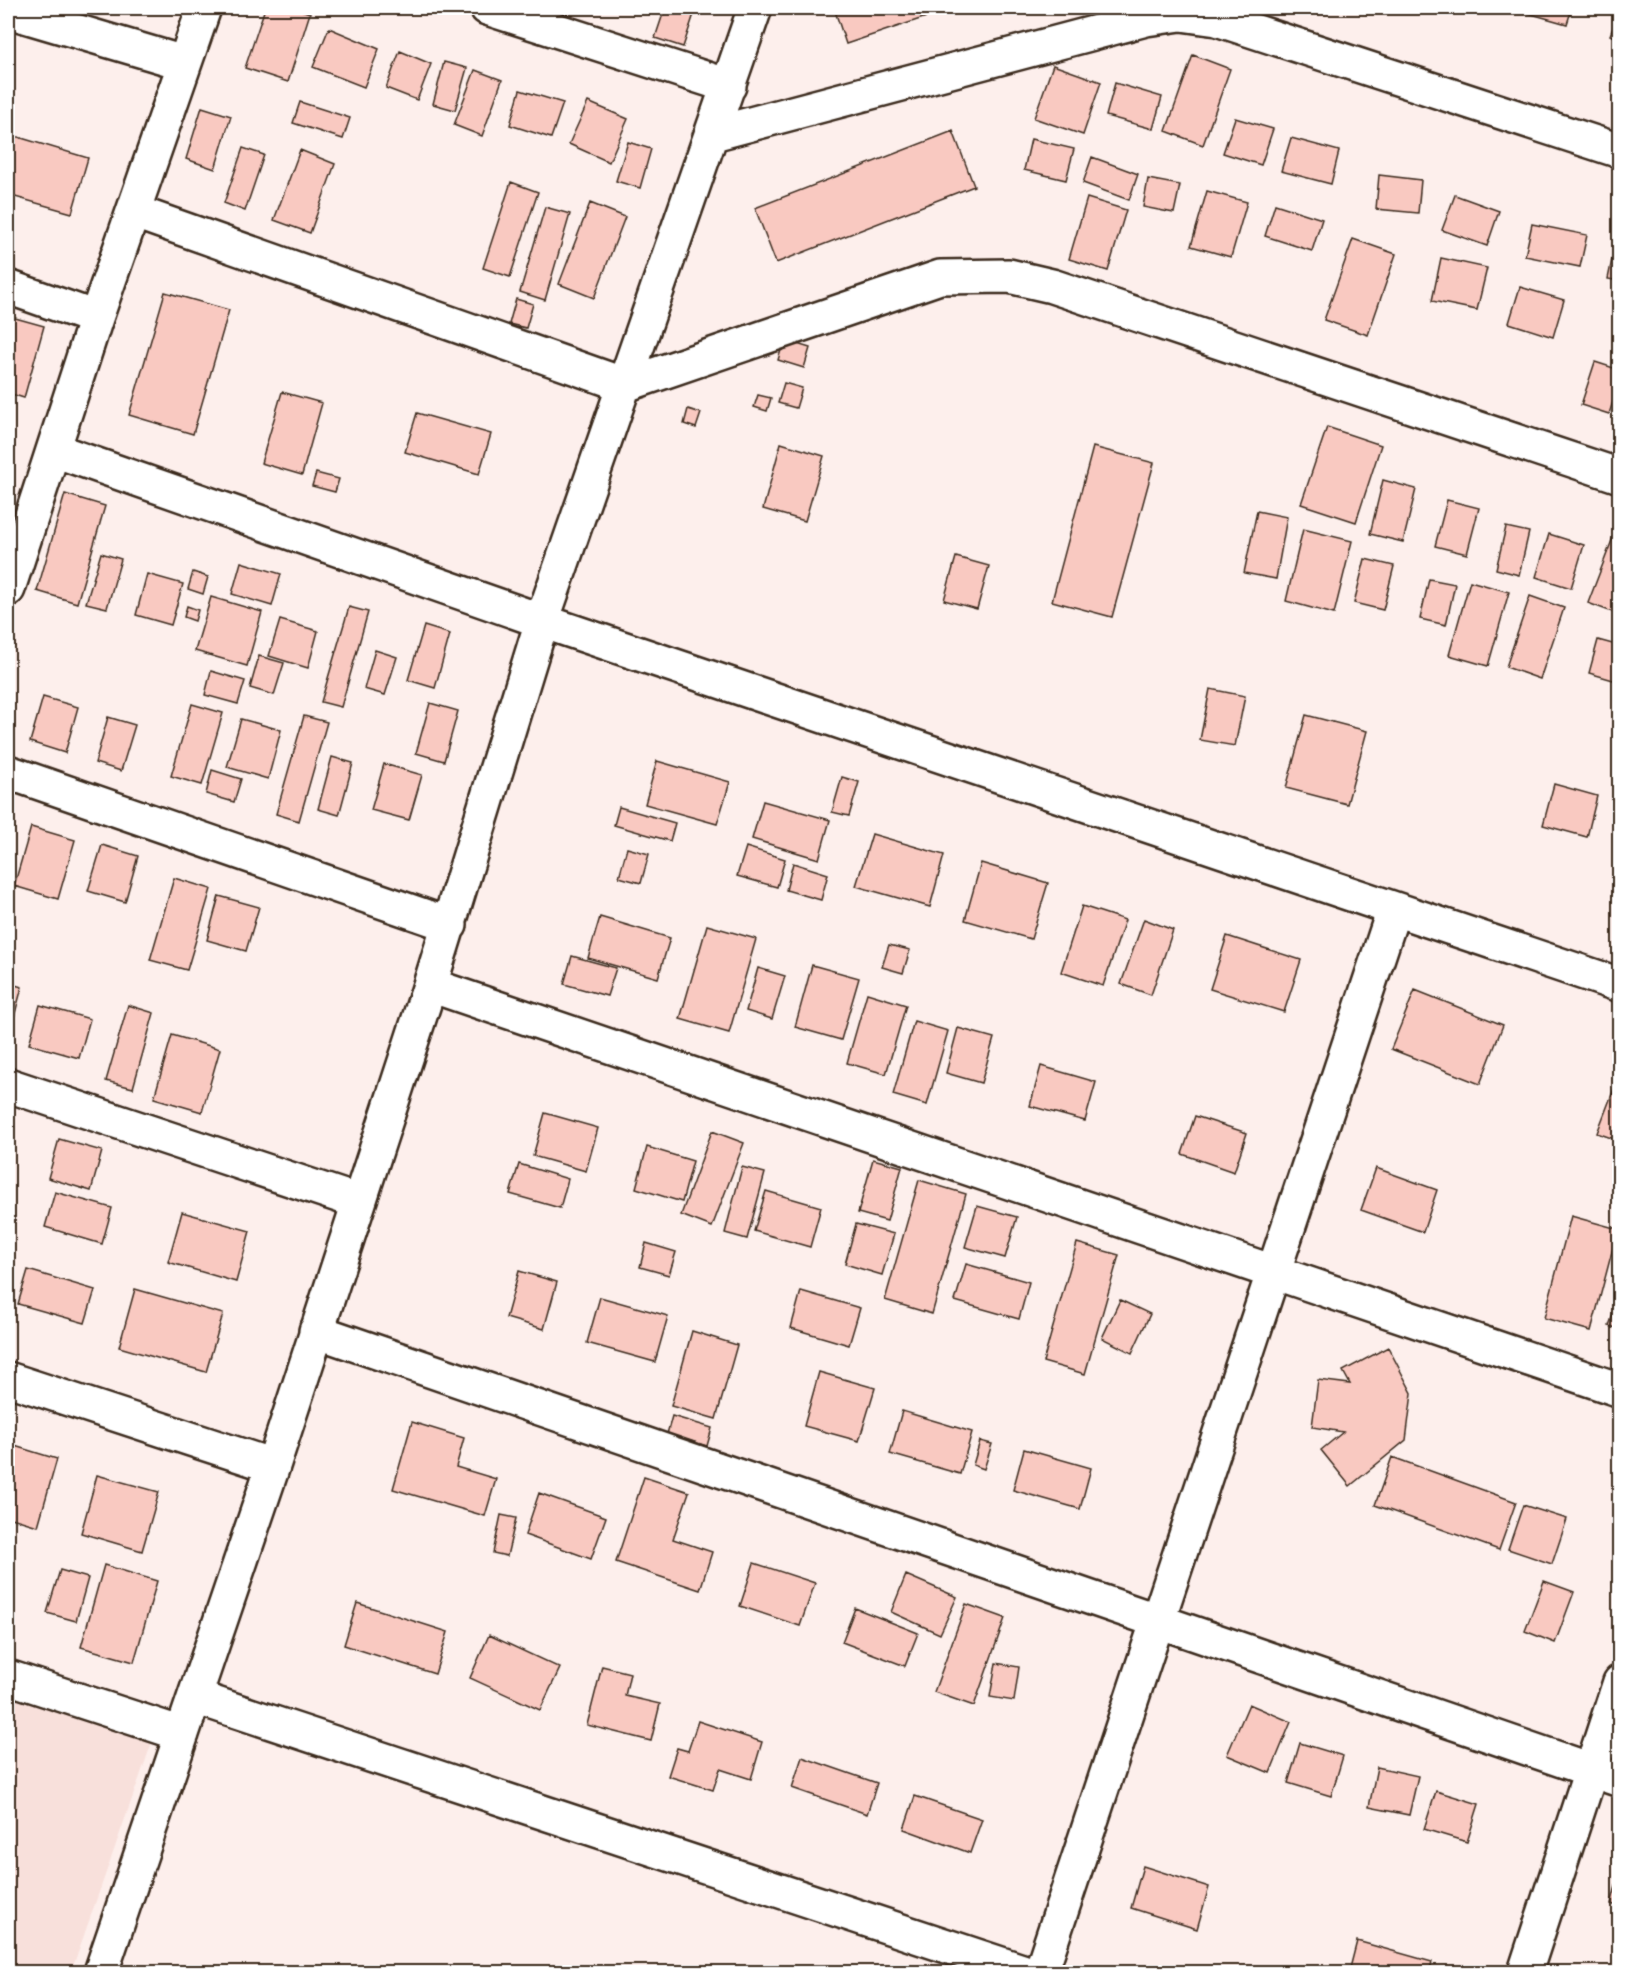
<svg xmlns="http://www.w3.org/2000/svg" width="1627" height="1980" font-family="'Comic Neue',sans-serif">
  <style>
    .built { fill: #f8e0db }
    .building { fill: #f9c9c1; stroke: #3b2a1e; stroke-width: 1.5 }
    .lines { fill: none; stroke-linecap: round; stroke-linejoin: round }
    .minor-casing { stroke: #3b2a1e; stroke-width: 38 }
    .minor { stroke: #fff; stroke-width: 33 }
  </style>
  <rect width="100%" height="100%" fill="#fdefec"/>
  <filter id="ink" filterUnits="userSpaceOnUse"><feTurbulence type="fractalNoise" baseFrequency=".0167" numOctaves="2"/><feDisplacementMap in="SourceGraphic" scale="12" xChannelSelector="R" yChannelSelector="G"/><feConvolveMatrix kernelMatrix="1 2 1 2 8 2 1 2 1" color-interpolation-filters="sRGB"/></filter>
  <g filter="url(#ink)">
    <path class="built" d="M8,1695L152,1742L71,1972H8Z"/>
    <path class="building" d="M265,8H295L310,13L288,82L245,68Z
      M665,8H696L683,47L655,38Z
      M834,8H953L846,44Z
      M1525,8H1572L1567,24L1524,12Z
      M1620,11V39L1610,35Z
      M329,28L379,49L364,87L313,67Z
      M400,51L431,64L417,100L386,88Z
      M1193,55L1230,69L1203,145L1166,131Z
      M444,62L467,68L455,110L433,104Z
      M1053,65L1101,82L1083,135L1034,118Z
      M475,70L502,80L482,136L454,125Z
      M1115,83L1162,97L1153,129L1106,116Z
      M520,90L563,103L551,138L510,125Z
      M300,102L350,118L343,139L293,123Z
      M588,102L628,119L609,162L569,144Z
      M202,107L231,116L215,169L186,159Z
      M1235,118L1273,129L1261,165L1223,153Z
      M953,131L974,186L776,263L755,208Z
      M8,134L88,158L72,213L8,195Z
      M1291,138L1339,151L1331,184L1281,171Z
      M1031,139L1074,149L1066,180L1024,170Z
      M628,142L651,149L640,188L616,181Z
      M243,148L264,155L245,211L224,203Z
      M300,150L335,164L310,233L274,220Z
      M1092,157L1138,174L1129,200L1083,183Z
      M1379,175L1421,180L1418,213L1376,209Z
      M1148,179L1180,185L1174,213L1143,207Z
      M511,182L538,192L510,277L483,268Z
      M1207,191L1247,202L1231,257L1191,246Z
      M1455,195L1499,211L1487,246L1442,230Z
      M1087,198L1126,210L1108,271L1069,259Z
      M590,203L625,217L594,298L559,284Z
      M1275,204L1322,219L1312,251L1265,236Z
      M545,207L570,214L545,300L520,292Z
      M1532,224L1587,235L1580,267L1525,256Z
      M1353,239L1396,254L1368,335L1324,320Z
      M1615,245L1620,246V281L1608,279Z
      M1441,258L1487,268L1477,310L1432,301Z
      M1520,287L1564,300L1553,337L1509,323Z
      M165,292L229,310L193,434L129,415Z
      M516,299L533,304L526,328L509,324Z
      M8,316L44,326L24,398L8,393Z
      M784,340L810,348L804,368L778,360Z
      M1595,362L1620,370V380L1609,414L1581,405Z
      M784,383L802,388L796,408L778,403Z
      M282,392L322,403L302,475L261,463Z
      M758,395L771,398L767,411L754,407Z
      M688,409L701,413L696,428L684,424Z
      M417,413L491,434L479,474L405,452Z
      M1327,427L1381,445L1356,522L1301,504Z
      M781,443L824,456L805,521L763,509Z
      M1093,447L1154,463L1112,617L1052,601Z
      M316,473L339,479L335,492L312,486Z
      M1383,480L1416,489L1403,542L1370,534Z
      M65,494L105,506L77,603L37,591Z
      M1447,500L1479,508L1467,554L1435,546Z
      M1257,511L1287,517L1276,579L1244,573Z
      M1506,527L1529,532L1519,575L1496,569Z
      M1303,529L1352,541L1334,614L1286,601Z
      M1549,534L1584,545L1571,588L1536,577Z
      M1614,535L1620,537V615L1588,603Z
      M101,553L121,559L107,608L86,603Z
      M956,557L989,566L977,609L944,600Z
      M1365,559L1394,566L1383,610L1354,603Z
      M241,562L281,574L272,606L232,594Z
      M193,572L208,577L203,594L188,589Z
      M147,574L183,584L171,625L136,615Z
      M1429,579L1455,584L1446,625L1420,619Z
      M1470,581L1509,592L1488,666L1449,655Z
      M1530,596L1564,608L1540,679L1506,667Z
      M211,597L262,612L247,666L195,651Z
      M187,606L198,610L195,621L184,617Z
      M349,607L368,612L341,707L321,702Z
      M280,620L318,631L308,668L269,656Z
      M424,626L450,634L435,688L408,680Z
      M1598,640L1620,646V682L1589,673Z
      M375,650L397,657L385,695L364,689Z
      M259,656L284,663L274,695L250,688Z
      M211,671L245,681L238,704L205,695Z
      M1210,689L1245,696L1235,746L1200,740Z
      M43,697L78,707L65,753L30,742Z
      M430,703L458,711L444,761L416,753Z
      M192,704L223,713L202,785L171,776Z
      M1306,715L1367,731L1347,804L1286,788Z
      M304,716L327,722L299,821L276,814Z
      M108,717L135,725L121,771L95,763Z
      M241,719L281,730L268,779L227,767Z
      M332,757L353,763L339,815L318,809Z
      M657,761L730,782L717,824L645,804Z
      M384,764L422,775L409,820L371,810Z
      M212,770L241,779L234,802L206,794Z
      M842,777L859,782L849,816L832,812Z
      M1554,784L1597,796L1587,837L1543,825Z
      M763,801L830,820L819,859L752,839Z
      M619,807L675,823L670,841L614,825Z
      M31,827L75,840L58,899L14,886Z
      M872,834L944,855L930,907L856,886Z
      M102,845L138,856L125,902L88,891Z
      M746,847L785,859L777,887L737,876Z
      M627,848L649,854L641,883L619,877Z
      M793,863L828,874L821,900L786,890Z
      M981,863L1048,883L1031,939L965,920Z
      M174,878L211,889L187,970L150,960Z
      M219,896L259,907L246,951L207,940Z
      M1082,906L1125,920L1103,986L1061,972Z
      M600,917L670,938L658,978L588,958Z
      M1144,919L1173,930L1151,995L1121,984Z
      M707,925L756,939L729,1033L680,1019Z
      M1227,936L1301,960L1284,1012L1210,989Z
      M889,945L910,950L903,973L882,967Z
      M572,956L616,968L607,996L564,984Z
      M812,965L859,978L841,1040L795,1027Z
      M758,968L785,976L772,1019L746,1011Z
      M8,983L22,987L8,1040Z
      M1415,990L1503,1025L1480,1084L1391,1049Z
      M867,993L906,1005L886,1074L847,1063Z
      M40,1005L90,1019L79,1058L29,1044Z
      M128,1005L154,1013L133,1088L106,1081Z
      M914,1021L948,1031L927,1105L893,1095Z
      M958,1028L994,1038L981,1083L946,1073Z
      M172,1035L220,1049L202,1112L154,1098Z
      M1041,1066L1096,1082L1085,1121L1030,1106Z
      M1619,1076H1620V1141L1597,1133Z
      M545,1113L598,1128L586,1171L533,1156Z
      M1195,1116L1247,1133L1234,1172L1182,1154Z
      M712,1131L744,1143L712,1227L681,1215Z
      M59,1139L102,1151L91,1191L48,1178Z
      M647,1147L693,1161L682,1202L636,1188Z
      M873,1159L902,1167L887,1221L858,1213Z
      M519,1164L568,1179L560,1208L510,1194Z
      M742,1167L765,1173L747,1239L725,1233Z
      M1376,1168L1437,1190L1423,1232L1361,1210Z
      M919,1180L966,1194L932,1314L885,1300Z
      M766,1191L821,1207L810,1247L754,1231Z
      M55,1192L112,1208L102,1244L45,1227Z
      M977,1206L1017,1217L1005,1258L965,1247Z
      M182,1212L250,1231L236,1282L168,1262Z
      M1571,1216L1618,1229L1591,1331L1544,1318Z
      M856,1224L894,1234L882,1275L845,1264Z
      M646,1243L676,1252L669,1275L640,1267Z
      M1077,1243L1119,1255L1085,1374L1043,1362Z
      M966,1264L1029,1282L1019,1319L955,1301Z
      M28,1270L95,1290L85,1323L18,1304Z
      M519,1271L557,1282L544,1329L506,1318Z
      M135,1289L223,1314L206,1372L119,1347Z
      M801,1291L860,1308L849,1345L791,1328Z
      M1620,1294V1329L1609,1326Z
      M600,1297L668,1316L655,1362L587,1343Z
      M1120,1300L1150,1314L1132,1353L1102,1338Z
      M692,1331L737,1345L716,1419L671,1406Z
      M1388,1347L1412,1393L1406,1440L1350,1486L1321,1450L1343,1432L1312,1427L1318,1380L1350,1384L1343,1371Z
      M819,1372L875,1388L859,1441L804,1426Z
      M902,1411L972,1432L960,1474L890,1454Z
      M672,1416L712,1428L707,1446L667,1434Z
      M412,1422L464,1438L456,1467L496,1479L485,1516L393,1489Z
      M980,1441L992,1444L984,1469L973,1465Z
      M8,1444L57,1459L38,1526L8,1517Z
      M1024,1449L1091,1468L1080,1509L1013,1490Z
      M1392,1457L1516,1502L1499,1550L1375,1505Z
      M97,1475L159,1492L142,1551L81,1533Z
      M644,1477L689,1492L673,1539L712,1552L700,1590L616,1562Z
      M539,1493L606,1517L591,1559L525,1535Z
      M1523,1505L1567,1519L1552,1564L1508,1549Z
      M501,1515L516,1518L507,1556L493,1553Z
      M754,1563L815,1583L800,1626L740,1606Z
      M104,1565L157,1581L134,1662L81,1647Z
      M60,1570L88,1578L76,1621L47,1613Z
      M906,1575L957,1597L940,1634L891,1612Z
      M1544,1581L1574,1592L1555,1643L1525,1631Z
      M357,1603L448,1632L435,1674L344,1645Z
      M966,1604L1005,1618L974,1706L934,1692Z
      M855,1608L918,1633L905,1666L842,1642Z
      M489,1635L560,1668L540,1710L470,1678Z
      M996,1663L1019,1667L1014,1701L990,1697Z
      M602,1666L630,1673L625,1696L660,1704L651,1741L587,1725Z
      M1249,1704L1291,1722L1270,1773L1227,1755Z
      M698,1721L762,1742L751,1779L720,1769L713,1790L668,1776L677,1748L688,1751Z
      M1300,1743L1343,1756L1331,1796L1288,1783Z
      M802,1757L877,1783L867,1814L792,1788Z
      M1377,1767L1418,1776L1409,1815L1369,1807Z
      M1436,1791L1479,1804L1467,1842L1424,1829Z
      M915,1796L982,1819L970,1853L904,1829Z
      M1143,1866L1209,1887L1197,1929L1131,1908Z
      M1620,1872V1907L1611,1904Z
      M1357,1941L1432,1962L1429,1972H1349Z"/>
    <g class="lines">
      <g class="minor-casing">
        <path id="minor" d="M487,8L729,86
          M8,11L184,63
          M713,134L1146,19L1181,14L1217,19L1620,151
          M135,212L625,385L940,277L1009,276L1052,286L1620,476
          M8,287L96,318
          M54,450L542,621L1620,985
          M8,589L96,318L204,8
          M8,772L450,925
          M430,985L1620,1390
          M8,1085L359,1202
          M316,1331L1620,1780
          M8,1379L273,1466
          M8,1677L182,1734
          M195,1697L1025,1972
          M101,1972L273,1466L430,985L542,621L755,8
          M1041,1972L1394,909
          M1525,1972L1620,1682"/>
      </g>
      <use href="#minor" class="minor"/>
    </g>
  </g>
  <rect width="1627" height="1980" fill="none" stroke="#fff" stroke-width="30"/>
  <rect x="15" y="15" width="1597" height="1950" fill="none" stroke="#3b2a1e" stroke-width="2" filter="url(#ink)"/>
</svg>
